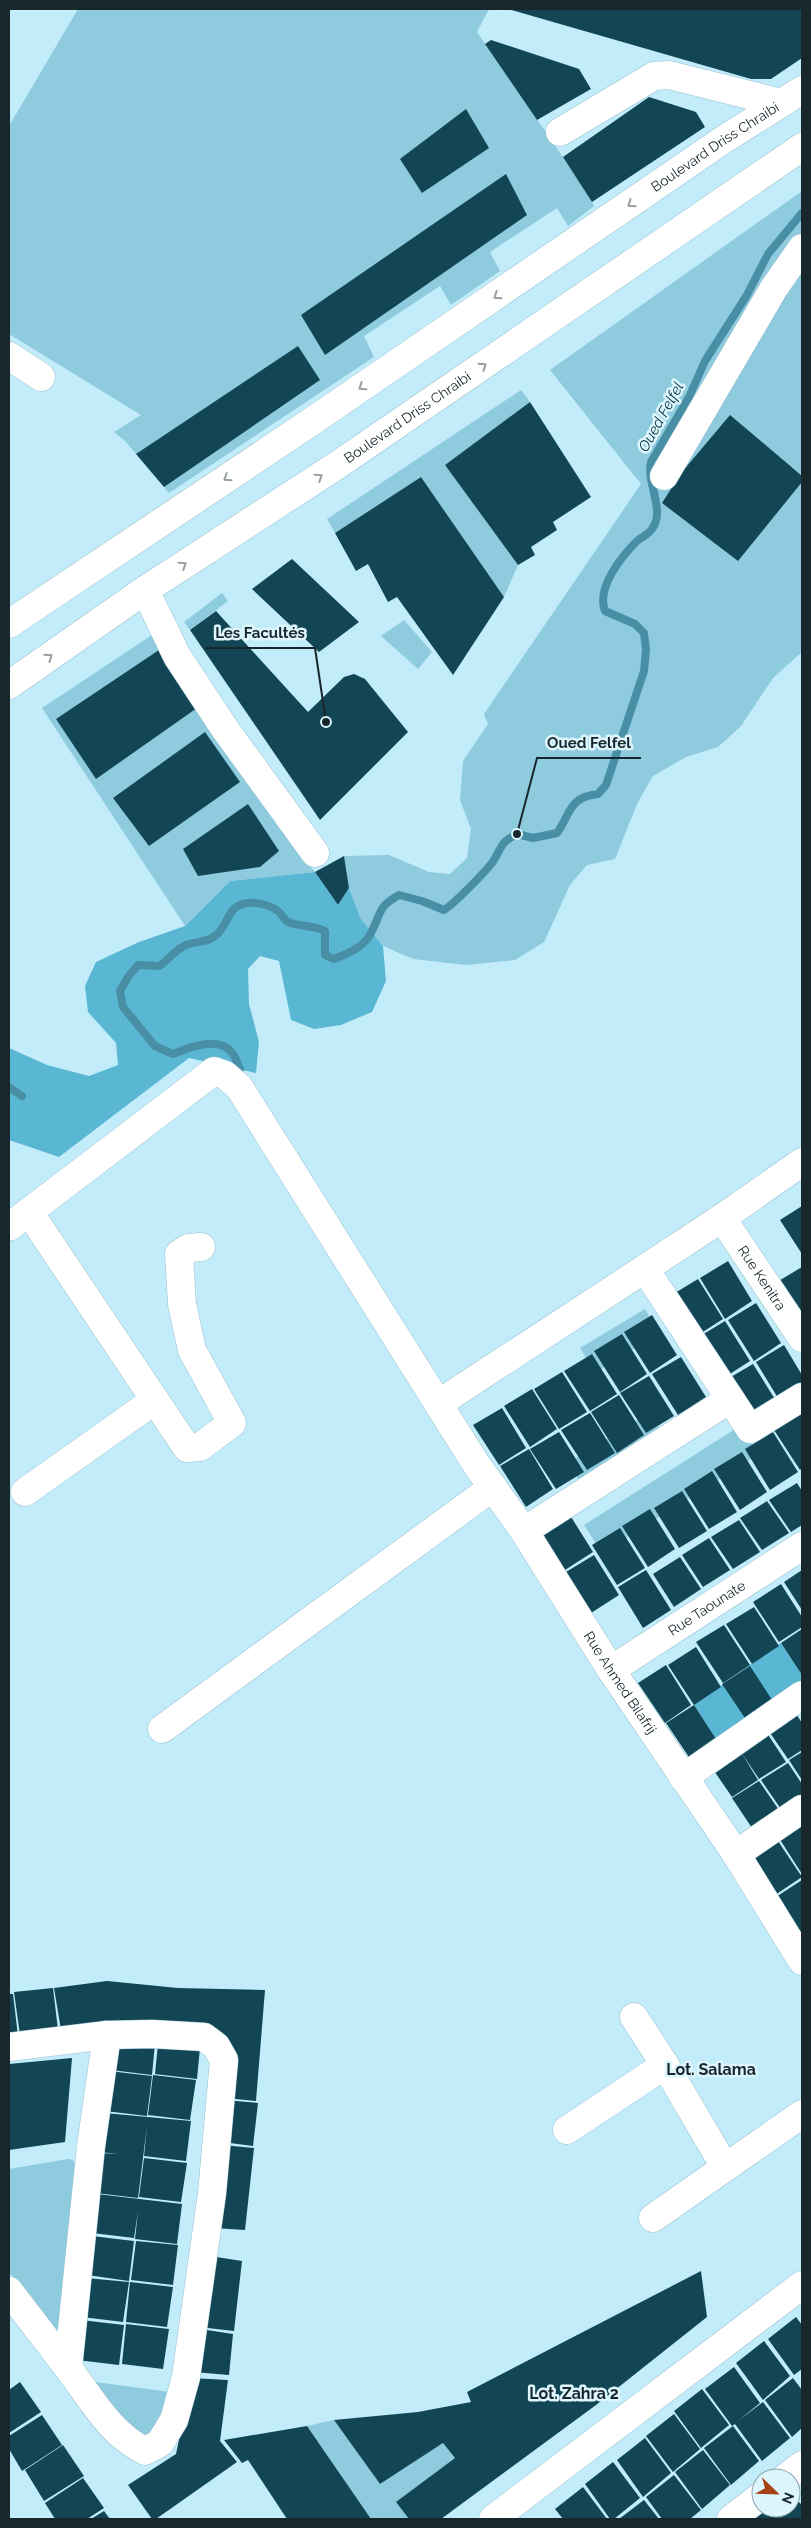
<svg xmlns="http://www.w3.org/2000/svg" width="811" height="2528" font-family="Raleway,sans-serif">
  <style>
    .green { fill: #8fcbde }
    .forest { fill: #5ab7d4 }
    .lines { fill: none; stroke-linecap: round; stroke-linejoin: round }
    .stream { stroke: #488ea4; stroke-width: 8 }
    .building { fill: #124655 }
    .minor-casing { stroke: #99c1cf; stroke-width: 29 }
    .major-casing { stroke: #99c1cf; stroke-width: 29 }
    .minor { stroke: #fff; stroke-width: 28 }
    .major { stroke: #fff; stroke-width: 28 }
    .oneway { stroke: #979ea0 }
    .labels { text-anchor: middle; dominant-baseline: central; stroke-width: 5; stroke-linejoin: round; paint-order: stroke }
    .street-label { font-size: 14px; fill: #17272c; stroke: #ddf6fe }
    .water-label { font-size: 15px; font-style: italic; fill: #083541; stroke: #ddf6fe }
    .quarter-label { font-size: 16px; font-weight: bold; fill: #17272c; stroke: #ddf6fe }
    .leader { fill: none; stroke: #17272c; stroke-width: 2 }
    .callout-dot { fill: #17272c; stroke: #ddf6fe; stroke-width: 2 }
    .callout-label { font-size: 15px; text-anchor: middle; font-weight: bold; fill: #17272c; stroke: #ddf6fe; stroke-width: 5; stroke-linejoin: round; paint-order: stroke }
  </style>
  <rect width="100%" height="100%" fill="#c2ecfa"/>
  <path class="green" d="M78,9H489L477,32L585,189L594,206L568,226L557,208L490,252L500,271L451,305L440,286L364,336L374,357L169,493L125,441L114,432L141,415L9,334V126Z
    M802,191V652L773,678L741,726L718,747L686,757L653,776L637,804L615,859L587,865L570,885L544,942L515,960L466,965L413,959L383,946L361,919L349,888L344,856L389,855L429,872L450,874L467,858L471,829L460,800L463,761L488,724L484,714L641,484L550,370Z
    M521,390L530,402L445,465L518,565L504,597L421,477L335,533L327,519Z
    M222,593L228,601L190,630L184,622Z
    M404,620L432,652L418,669L381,636Z
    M155,633L275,820L315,872L230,881L185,926L42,708Z
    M645,1309L659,1333L595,1373L580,1348Z
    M650,1412L663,1434L581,1484L568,1463Z
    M740,1426L759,1454L602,1553L584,1525Z
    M68,2159L73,2160L75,2165L63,2331L57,2333L52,2331L9,2272V2169Z
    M88,2381L170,2392L169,2409L143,2444Z
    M334,2420L380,2484L443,2443L455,2458L397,2502L409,2519H371L307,2426Z"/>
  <path class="forest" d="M315,872L338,905L349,888L361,919L383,946L386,981L372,1012L341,1025L314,1029L291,1020L279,961L260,956L248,969L249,1004L259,1042L256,1073L189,1058L59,1157L9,1140V1048L47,1065L89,1076L118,1065L116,1043L88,1012L85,986L96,962L139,942L185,926L230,881Z
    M781,1643L802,1675V1686L720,1745L694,1705Z"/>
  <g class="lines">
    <path class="stream" d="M240,1069C238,1065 236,1058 233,1054C220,1035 190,1047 173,1054L155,1046L123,1007L120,991L128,977L138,965L159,966C169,960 174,950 186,945C196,941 206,943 215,936C226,928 227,914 235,908C246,899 267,903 278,911C282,914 284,920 288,922C301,927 313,925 325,931V955L334,959C349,953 365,947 372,931C382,911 378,907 399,895L422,901L444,910C455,903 483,874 492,863C503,847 498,844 517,834L533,838L557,833C571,813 569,797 598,794L606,785L644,671L646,650L644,633L635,624L605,611C596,588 621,557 637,541C642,537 649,534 652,529C666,511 646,483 651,462L689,397L705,361L747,295L768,254L802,213
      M9,1087L22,1096"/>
  </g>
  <path class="building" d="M508,9H802V58L771,79H751Z
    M491,40L579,69L591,89L537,120L485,44Z
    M649,97L696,112L705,127L592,202L563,157Z
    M466,109L489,148L422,193L400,159Z
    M506,174L527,215L325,355L301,315Z
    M298,346L320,380L164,487L136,454Z
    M530,402L591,497L553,522L557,530L531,547L535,555L518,565L445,465Z
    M730,415L802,476V482L738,561L662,503L682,472Z
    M421,477L504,597L453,675L397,597L388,602L368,564L356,571L335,533Z
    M292,559L359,622L319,652L252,589Z
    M216,611L308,712L344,677L354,674L365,679L408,732L320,820L190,630Z
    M159,650L197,708L96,779L56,719Z
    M205,732L240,782L149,846L113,798Z
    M248,804L279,851L260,867L198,876L183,849Z
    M344,856L349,888L338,905L315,872Z
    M802,1206V1254L780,1220Z
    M728,1261L752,1301L725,1319L700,1278Z
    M802,1267V1322L777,1282Z
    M698,1279L723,1319L695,1337L670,1296Z
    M756,1303L781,1343L754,1361L728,1320Z
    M652,1315L677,1355L650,1373L624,1332Z
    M725,1321L750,1361L722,1379L697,1338Z
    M622,1334L647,1374L620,1392L594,1351Z
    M784,1345L802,1375V1389L781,1403L756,1362Z
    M592,1354L617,1394L590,1411L564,1371Z
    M681,1357L706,1397L678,1415L652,1374Z
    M753,1364L778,1404L750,1421L724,1381Z
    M562,1372L587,1412L559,1429L534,1389Z
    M649,1376L674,1416L646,1433L620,1393Z
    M532,1389L557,1429L530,1447L504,1406Z
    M619,1395L644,1435L617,1453L591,1412Z
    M502,1408L526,1448L499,1465L473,1425Z
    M590,1413L615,1453L587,1470L561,1430Z
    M802,1413V1468L800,1470L774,1430Z
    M559,1432L584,1472L556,1489L530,1449Z
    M773,1432L798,1472L770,1490L745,1449Z
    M529,1449L553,1489L526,1507L500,1466Z
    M742,1452L767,1492L740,1510L714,1469Z
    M712,1471L737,1512L709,1529L684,1489Z
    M797,1483L802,1491V1525L791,1532L769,1500Z
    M682,1491L707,1531L679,1548L654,1508Z
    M767,1501L789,1533L762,1550L740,1518Z
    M650,1509L675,1549L648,1567L622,1526Z
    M568,1512L593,1552L565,1570L540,1529Z
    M739,1520L760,1552L733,1569L711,1537Z
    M620,1528L645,1568L617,1585L592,1545Z
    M709,1538L730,1570L703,1587L682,1555Z
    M594,1555L619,1595L591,1613L566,1572Z
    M680,1557L701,1589L674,1607L653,1574Z
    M646,1570L671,1610L643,1628L618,1587Z
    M802,1570V1610L784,1582Z
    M781,1584L802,1617V1627L779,1642L753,1602Z
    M754,1607L779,1646L752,1664L726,1624Z
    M724,1625L750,1665L723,1683L696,1642Z
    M802,1629V1675L781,1643Z
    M696,1647L721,1687L694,1705L668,1665Z
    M666,1665L691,1705L665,1723L638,1683Z
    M750,1666L776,1706L749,1724L722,1684Z
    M694,1705L720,1745L693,1763L666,1723Z
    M793,1709L802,1723V1750L788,1759L766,1727Z
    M765,1730L786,1762L759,1779L741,1752L758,1780L732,1797L710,1765Z
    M802,1752V1780L789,1760Z
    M788,1763L802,1784V1800L783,1812L761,1780Z
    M759,1781L781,1813L754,1831L732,1798Z
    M802,1819V1874L777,1835Z
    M776,1838L802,1877L775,1895L749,1856Z
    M802,1880V1936L776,1897Z
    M107,1981L178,1988L265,1990L256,2101L225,2098L202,2029L61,2030L54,1988Z
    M53,1988L58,2030L20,2035L14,1992Z
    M9,1994H13L18,2036L9,2037Z
    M114,2039L155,2043L152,2075L111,2070Z
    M158,2044L200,2048L197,2079L155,2074Z
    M72,2058L65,2142L9,2150V2064Z
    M109,2071L152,2076L147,2116L105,2111Z
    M153,2075L196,2080L190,2120L148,2115Z
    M225,2100L258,2103L253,2146L222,2142Z
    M105,2113L191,2121L186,2161L144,2156L147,2126L138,2198L96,2193L101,2153L118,2154L100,2152Z
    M222,2145L254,2148L245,2230L214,2228Z
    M144,2158L187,2163L181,2202L139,2197Z
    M97,2194L182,2204L177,2244L135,2239L138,2211L134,2238L92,2233Z
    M92,2236L134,2241L129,2281L87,2275Z
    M136,2241L178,2245L173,2285L131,2280Z
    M210,2256L242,2261L234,2331L199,2327Z
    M701,2271L707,2317L596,2405L441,2519H409L396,2502L455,2458L443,2443L380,2484L334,2420L418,2412L471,2402L467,2392Z
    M86,2278L129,2282L123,2322L82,2317Z
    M130,2282L173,2287L167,2327L126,2322Z
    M796,2317L802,2325V2369L794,2375L768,2339Z
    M81,2320L124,2325L119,2365L77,2360Z
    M126,2324L169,2329L163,2369L122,2364Z
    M200,2329L233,2334L229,2375L193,2372Z
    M764,2341L790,2376L763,2400L736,2363Z
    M734,2367L760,2403L738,2421L763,2402L790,2438L762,2461L735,2424L732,2426L705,2389Z
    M192,2378L228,2380L220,2441L237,2462L156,2519H152L128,2485L176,2454Z
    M793,2378L802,2390V2428L792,2437L765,2400Z
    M20,2382L41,2412L9,2433V2390Z
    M702,2389L729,2425L701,2448L674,2411Z
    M674,2414L700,2449L673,2472L646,2436Z
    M42,2415L62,2445L22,2471L9,2449V2436Z
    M307,2426L371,2519H287L248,2460L242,2463L224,2440Z
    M733,2426L759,2461L731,2485L704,2448Z
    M645,2438L671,2473L643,2497L617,2460Z
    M63,2445L84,2476L44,2501L25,2470Z
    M703,2450L730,2485L702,2509L675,2472Z
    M613,2462L640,2498L614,2519H610L585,2484Z
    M674,2475L701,2510L690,2519H662L646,2497Z
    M83,2478L104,2508L87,2519H55L45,2503Z
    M583,2487L607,2519H563L555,2509Z
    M791,2494L802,2505V2519H747L761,2508H791Z
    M644,2500L659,2519H619Z
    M104,2511L110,2519H91Z"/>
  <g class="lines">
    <g class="minor-casing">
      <g id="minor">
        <path d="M560,132L654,76L669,75L781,103"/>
        <path d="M9,356L41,377"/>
        <path d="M664,476L774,288L802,248"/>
        <path d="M145,590L177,656L225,729L315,853"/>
        <path d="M29,1212L187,1448L200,1447L232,1423L192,1350L182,1304L179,1254L189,1248L201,1247"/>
        <path id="s1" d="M722,1218L802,1338"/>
        <path id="s2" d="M9,1227L214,1071L225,1075L239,1087L476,1464L524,1531L611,1670L736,1854L802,1961"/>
        <path d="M645,1269L750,1429L802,1397"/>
        <path d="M438,1404L722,1218L802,1162"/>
        <path d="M25,1492L155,1400"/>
        <path d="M524,1531L730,1399"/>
        <path id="s3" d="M611,1670L802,1546"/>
        <path d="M162,1729L493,1487"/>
        <path d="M683,1778L802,1695"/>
        <path d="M736,1854L802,1809"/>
        <path d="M634,2017L665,2065"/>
        <path d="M9,2047L107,2035L91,2146L68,2368L9,2291"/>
        <path d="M567,2130L665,2065L725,2167"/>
        <path d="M653,2218L802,2114"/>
        <path d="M68,2368C91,2398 110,2434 145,2451L160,2443L174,2420L186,2377L212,2193L224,2060L216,2046L204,2037L152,2034L107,2035"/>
        <path d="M785,2478L802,2465"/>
        <path d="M493,2519L802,2285"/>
        <path d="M731,2519L761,2496"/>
      </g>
    </g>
    <g class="major-casing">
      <g id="major">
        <path id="s4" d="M9,624L308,424L723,140L802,90"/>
        <path id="s5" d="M9,685L145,590L336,466L802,147"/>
      </g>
    </g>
    <use href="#minor" class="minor"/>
    <use href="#major" class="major"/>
  </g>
  <defs><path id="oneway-chevron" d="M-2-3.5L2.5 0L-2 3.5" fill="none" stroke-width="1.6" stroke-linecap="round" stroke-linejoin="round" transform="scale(1.25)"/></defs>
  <g class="oneway">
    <use href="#oneway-chevron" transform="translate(631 204) rotate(145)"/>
    <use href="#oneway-chevron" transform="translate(497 296) rotate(146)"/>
    <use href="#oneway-chevron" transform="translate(483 366) rotate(-34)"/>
    <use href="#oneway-chevron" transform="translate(362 387) rotate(146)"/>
    <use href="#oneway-chevron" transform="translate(319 477) rotate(-33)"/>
    <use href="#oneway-chevron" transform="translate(227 478) rotate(147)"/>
    <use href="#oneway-chevron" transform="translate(183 565) rotate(-33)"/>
    <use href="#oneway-chevron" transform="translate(49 657) rotate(-35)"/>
  </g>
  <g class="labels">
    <g class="street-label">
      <text stroke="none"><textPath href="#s4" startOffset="852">Boulevard Driss Chraibi</textPath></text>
      <text stroke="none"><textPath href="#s5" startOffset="480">Boulevard Driss Chraibi</textPath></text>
      <text stroke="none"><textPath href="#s1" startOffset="72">Rue Kenitra</textPath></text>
      <text stroke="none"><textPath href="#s3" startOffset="114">Rue Taounate</textPath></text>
      <text stroke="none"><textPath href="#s2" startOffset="995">Rue Ahmed Bilafrij</textPath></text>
    </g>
    <g class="water-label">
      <text transform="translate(661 417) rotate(-61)">Oued Felfel</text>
    </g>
    <g class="quarter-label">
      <text x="711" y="2069">Lot. Salama</text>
      <text x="574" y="2393">Lot. Zahra 2</text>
    </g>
  </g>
  <path class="leader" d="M326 722L315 648H205M517 834L537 758H641"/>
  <g class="callout-dot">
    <circle cx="326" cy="722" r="5"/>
    <circle cx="517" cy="834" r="5"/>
  </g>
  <g class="callout-label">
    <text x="260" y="638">Les Facultés</text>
    <text x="589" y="748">Oued Felfel</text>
  </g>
  <rect width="811" height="2528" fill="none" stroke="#17272c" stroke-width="20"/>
  <g transform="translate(776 2493) rotate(113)"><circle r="24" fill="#ddf6fe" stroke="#8ea3aa"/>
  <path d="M0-4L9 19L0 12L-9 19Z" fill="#a64116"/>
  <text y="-8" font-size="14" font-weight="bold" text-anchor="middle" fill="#17272c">N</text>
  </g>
</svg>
